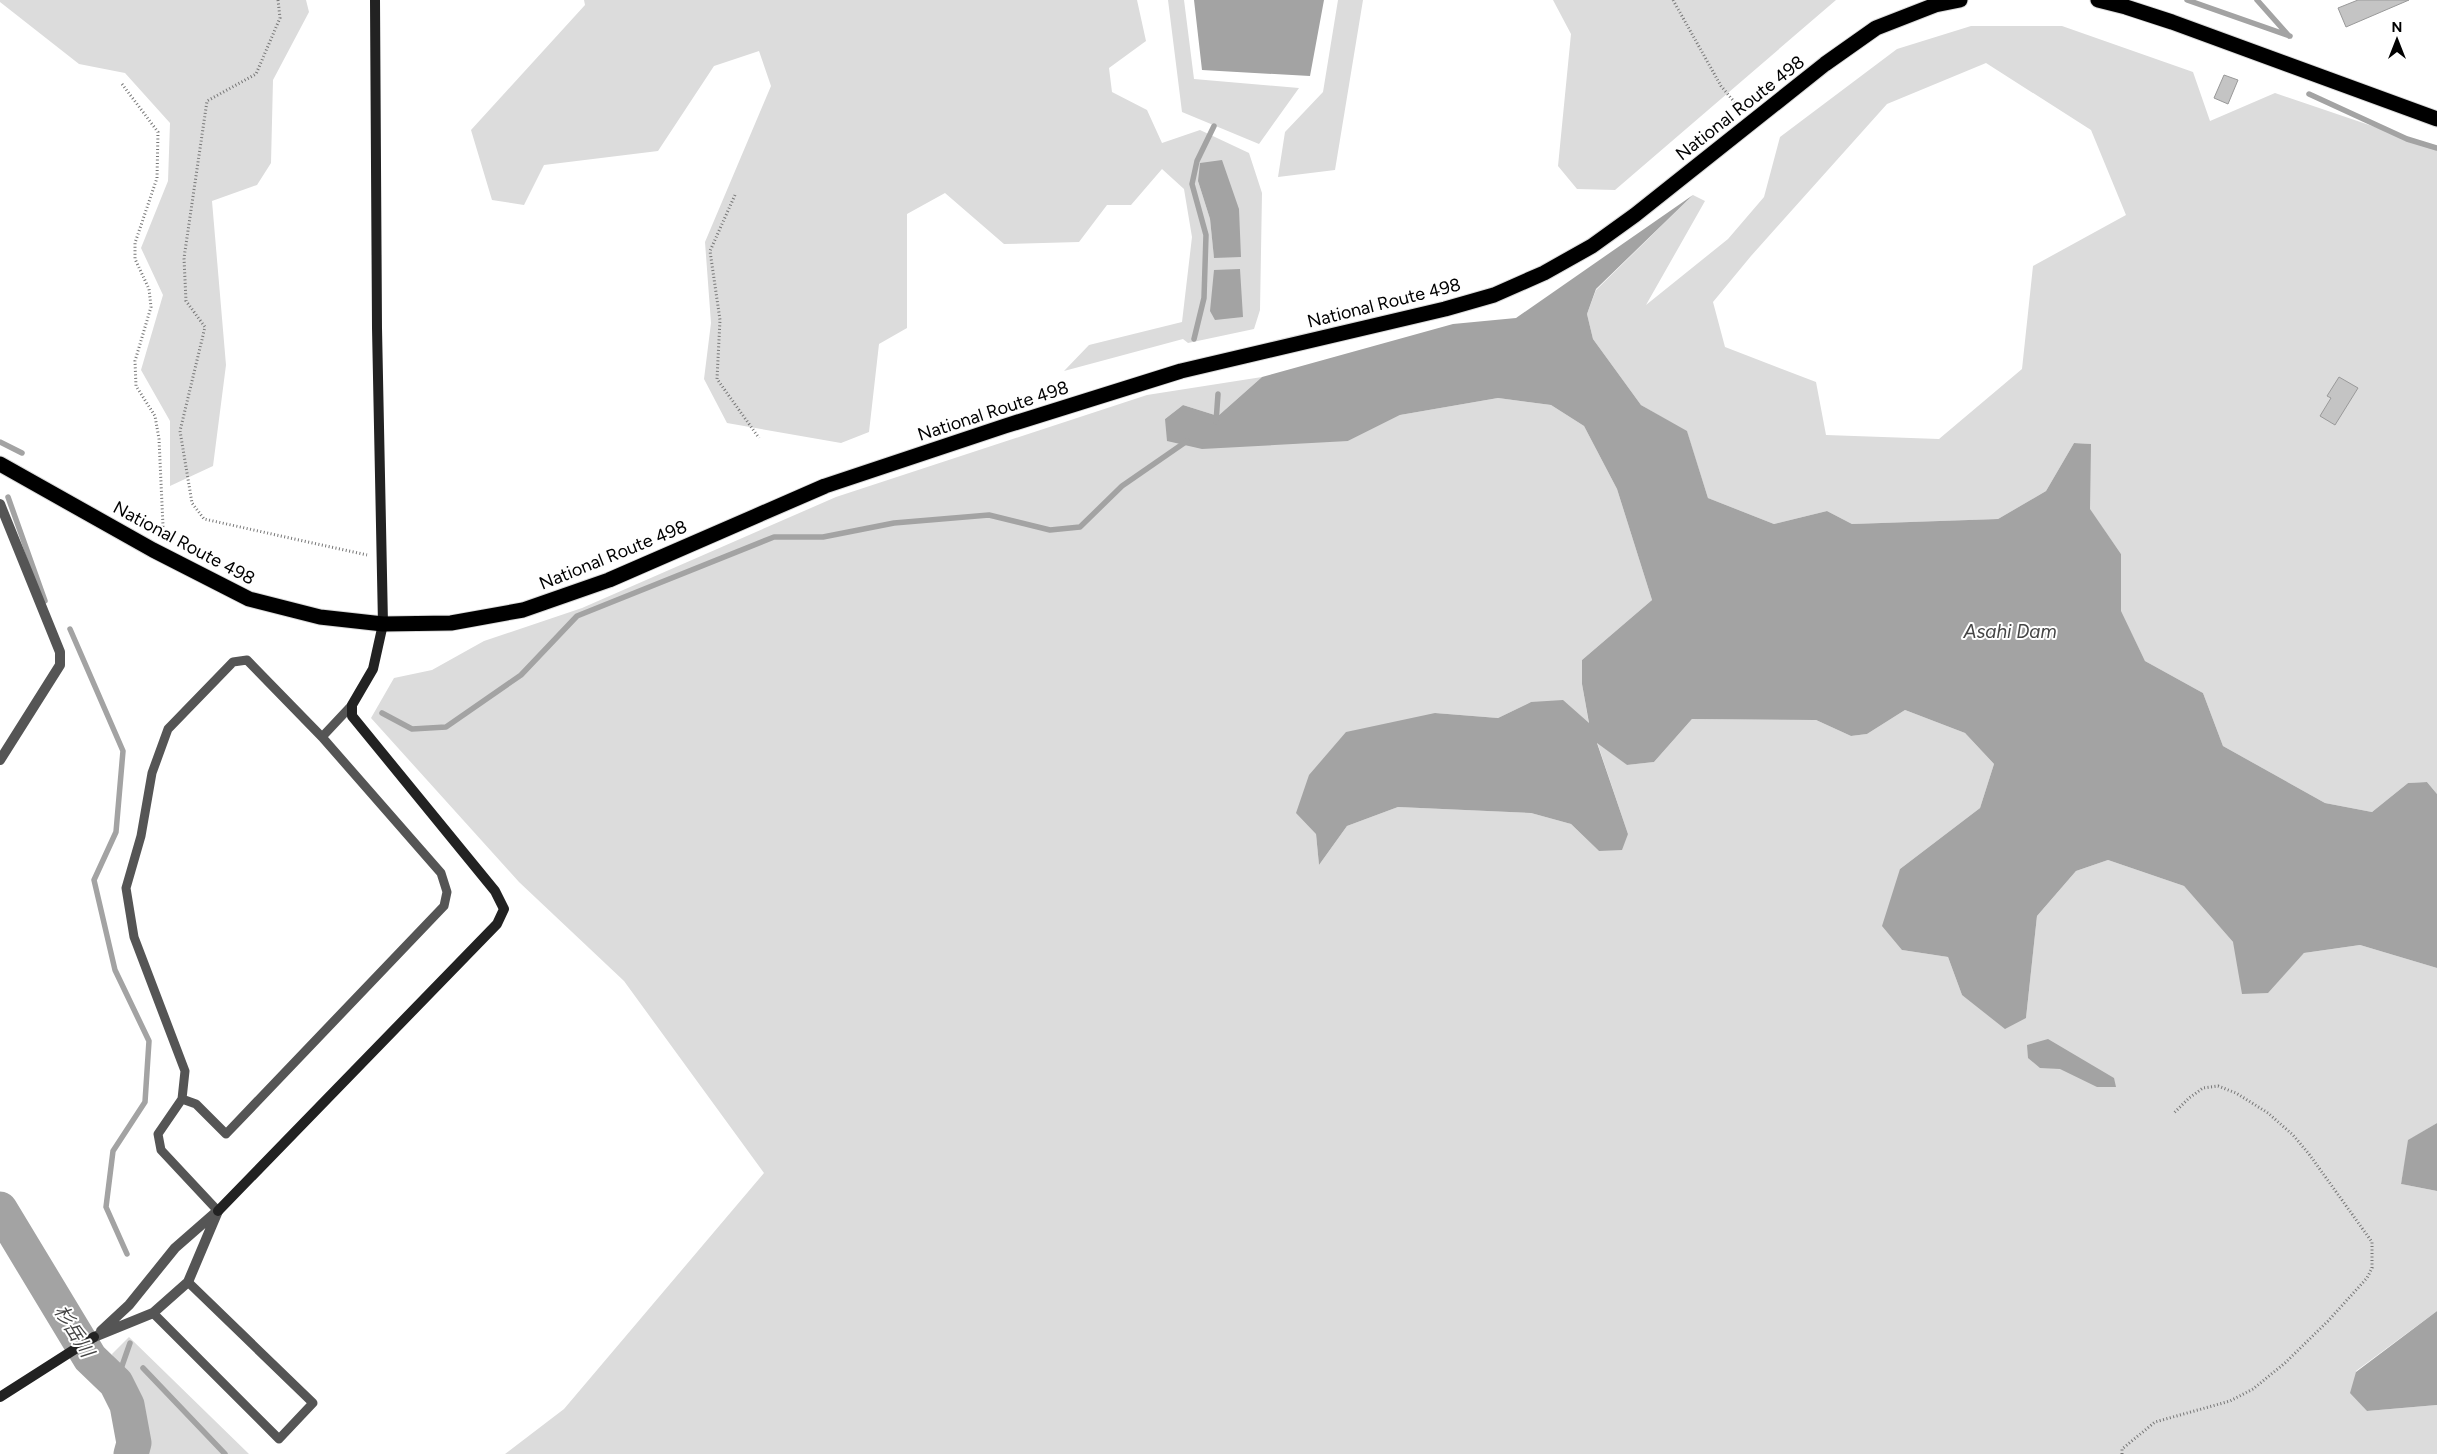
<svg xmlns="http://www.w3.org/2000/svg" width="2437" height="1454" font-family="Figtree,'Noto Sans JP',sans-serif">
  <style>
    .green { fill: #dcdcdc; fill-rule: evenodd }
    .water { fill: #a3a3a3 }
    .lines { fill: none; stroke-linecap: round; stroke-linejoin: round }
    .stream { stroke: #a3a3a3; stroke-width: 5.5 }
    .river { stroke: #a3a3a3; stroke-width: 35 }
    .building { fill: #c4c4c4; stroke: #999 }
    .highway-casing { stroke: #dbdbdb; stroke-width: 17 }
    .path { stroke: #777; stroke-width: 3; stroke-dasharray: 1 2.5; stroke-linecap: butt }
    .lane { stroke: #555; stroke-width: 9 }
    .street { stroke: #555; stroke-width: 10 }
    .secondary { stroke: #222; stroke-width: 10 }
    .highway { stroke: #000; stroke-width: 15 }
    .labels { text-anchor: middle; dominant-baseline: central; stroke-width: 4; stroke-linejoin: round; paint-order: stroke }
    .street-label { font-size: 18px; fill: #000; stroke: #fff }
    .water-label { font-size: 19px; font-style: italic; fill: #444; stroke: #fff }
  </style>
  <rect width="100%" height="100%" fill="#fff"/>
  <path class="green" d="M0,0H306L309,12L273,80L271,163L257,185L212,201L226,365L213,466L170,486V421L141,370L163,295L141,248L168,181L170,123L125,73L79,64L0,2Z
    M584,0H1137L1146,41L1109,68L1112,92L1147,110L1162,143L1200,130L1249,153L1262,193L1260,310L1254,329L1188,343L1183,339L1064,371L1089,345L1182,322L1192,237L1184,189L1162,169L1131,205H1107L1079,242L1004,244L945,193L907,214V328L879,344L869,432L841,443L727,423L704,379L711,323L705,242L771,86L759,51L714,66L658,151L544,165L524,205L492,200L471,130L585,5ZM1198,181L1241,257H1214L1210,219Z
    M1168,0H1184L1194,79L1299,88L1259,144L1182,112Z
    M1338,0H1363L1335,170L1278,177L1285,132L1323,92Z
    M1553,0H1836L1615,190L1577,189L1558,166L1571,34Z
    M1971,26H2062L2193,72L2210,121L2275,93L2437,148V794L2427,782L2408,783L2372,812L2325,803L2223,746L2203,693L2145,661L2120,611L2121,554L2090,510V444L2074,443L2046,491L1998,519L1852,524L1827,511L1774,524L1708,498L1687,432L1641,405L1593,339L1587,314L1596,290L1693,195L1705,201L1646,305L1728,239L1764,197L1780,137L1897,49ZM1986,63L2091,130L2126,215L2033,266L2022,369L1939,439L1826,435L1816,382L1725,347L1713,302L1751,256L1887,104Z
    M1262,377L1218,416L1183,405L1165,419L1348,441L1400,415L1498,398L1551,405L1584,426L1617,489L1652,600L1582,660V684L1589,724L1531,702L1498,718L1435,713L1316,834L1319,865L1347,826L1398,807L1531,813L1571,824L1599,851L1628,834L1597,742L1627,765L1654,762L1692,719L1816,720L1851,736L1867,734L1905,710L1965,733L1994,764L1980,808L1900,869L1902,950L1948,957L1962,995L2026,1018L2037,916L2076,871L2108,860L2184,886L2233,942L2268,992L2304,953L2360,945L2437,968V1123L2409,1140L2401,1184L2437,1191V1311L2356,1371L2367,1411L2437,1405V1454H505L564,1409L764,1173L624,981L519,882L371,718L394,678L432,670L484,641L582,608L836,497L1147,395Z
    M129,1337L249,1454H141L142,1435L112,1354Z"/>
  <path class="water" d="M1194,0H1324L1310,76L1202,70Z
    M1222,160L1239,209L1241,257L1214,258L1210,219L1198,181L1200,163Z
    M1693,195L1596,289L1587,314L1593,339L1641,405L1687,431L1708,498L1774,524L1827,511L1852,524L1998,519L2046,491L2074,443L2091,444L2090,509L2121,554V611L2145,661L2203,693L2223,746L2325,803L2372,812L2408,783L2427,782L2437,794V968L2360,945L2304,953L2268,993L2242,994L2233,942L2184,886L2108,860L2076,871L2037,916L2026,1018L2005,1029L1962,995L1948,957L1902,950L1882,926L1900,869L1980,808L1994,764L1965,733L1905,710L1867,734L1851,736L1816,720L1692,719L1654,762L1627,765L1597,743L1628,834L1622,850L1599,851L1571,824L1531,813L1398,807L1347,826L1319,865L1316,834L1296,813L1309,775L1346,732L1435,713L1498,718L1531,702L1563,700L1589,723L1582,684V660L1652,600L1617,489L1584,426L1551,405L1498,398L1400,415L1348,441L1202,449L1167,441L1165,419L1183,405L1218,416L1262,377L1453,324L1516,318Z
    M1240,269L1243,317L1215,320L1210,311L1214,270Z
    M2048,1039L2114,1078L2116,1087H2097L2060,1069L2040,1068L2028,1058L2027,1045Z
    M2437,1123V1191L2401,1184L2408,1140Z
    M2437,1311V1405L2367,1411L2350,1393L2356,1372Z"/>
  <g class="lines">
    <path class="stream" d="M2187,0L2290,36
      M2257,0L2289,36
      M2309,94L2407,139L2437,148
      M1194,339L1204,298L1206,235L1192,184L1197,161L1214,126
      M1216,422L1218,394
      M0,442L22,453
      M8,497L45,601
      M70,629L123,751L116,832L94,880L115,970L149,1041L145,1102L113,1151L106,1207L127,1254
      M382,713L412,729L446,727L521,675L577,616L774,537H823L894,523L989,515L1050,530L1080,527L1122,486L1187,441
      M143,1368L225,1454
      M116,1383L130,1343"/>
    <path class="river" d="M0,1209L90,1358L116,1383L127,1405L134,1443L131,1454"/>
  </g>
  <path class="building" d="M2358,0H2409L2346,27L2338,8Z
    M2224,75L2238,80L2228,104L2214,98Z
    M2339,377L2358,388L2335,425L2320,416L2331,398L2327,396Z"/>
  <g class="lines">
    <g class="highway-casing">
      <path id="highway" d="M2098,0L2126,7L2172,22L2437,119
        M0,464L153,550L249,599L320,617L383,624L451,623L523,610L609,580L825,486L1005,426L1181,371L1445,309L1494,295L1544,273L1592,246L1635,215L1825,64L1876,28L1935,5L1960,0"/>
    </g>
    <path class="path" d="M278,0L280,18L256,74L207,101L184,258L186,301L205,327L180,431L192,503L204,519L367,555
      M1673,0L1721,86L1741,110
      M122,84L158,132L157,178L135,243V259L149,289L151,307L135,361L136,386L155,416L159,439L163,526L159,536
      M735,195L710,251L720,320L717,379L759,438
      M2122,1454V1449L2155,1422L2230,1401L2253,1389L2285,1363L2328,1321L2367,1278L2372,1268V1242L2309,1154L2293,1135L2268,1113L2236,1093L2218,1086L2203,1088L2189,1098L2174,1113"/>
    <path class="lane" d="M182,1099L196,1104L226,1134L444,906L447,892L441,873L322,737
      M218,1211L161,1150L158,1134L182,1099L185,1071L134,937L126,888L141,836L152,773L168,729L233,662L247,660L322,737L352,705
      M153,1313L279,1439L313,1403L188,1282"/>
    <path class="street" d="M0,504L60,652V665L0,760
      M101,1331L129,1305L175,1248L215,1213
      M94,1337L153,1313L188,1282L218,1211"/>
    <path class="secondary" d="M218,1211L497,924L504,909L495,891L352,716V705L373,669L383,624L377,328L375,0
      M0,1397L94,1337"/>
    <use href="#highway" class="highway"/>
  </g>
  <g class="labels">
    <g class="street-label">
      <text transform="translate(1740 108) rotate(-38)">National Route 498</text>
      <text transform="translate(1384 303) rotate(-14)">National Route 498</text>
      <text transform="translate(993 411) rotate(-18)">National Route 498</text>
      <text transform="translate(184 543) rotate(28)">National Route 498</text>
      <text transform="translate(613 555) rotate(-22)">National Route 498</text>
    </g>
    <g class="water-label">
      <text x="2010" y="631">Asahi Dam</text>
      <text transform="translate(74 1331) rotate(58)">杉岳川</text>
    </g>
  </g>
  <g transform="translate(2397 40)" stroke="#ffffff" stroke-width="4" paint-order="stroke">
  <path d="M0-4L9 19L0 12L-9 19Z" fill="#000000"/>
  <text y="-8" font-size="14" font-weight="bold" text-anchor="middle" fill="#000000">N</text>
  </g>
</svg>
